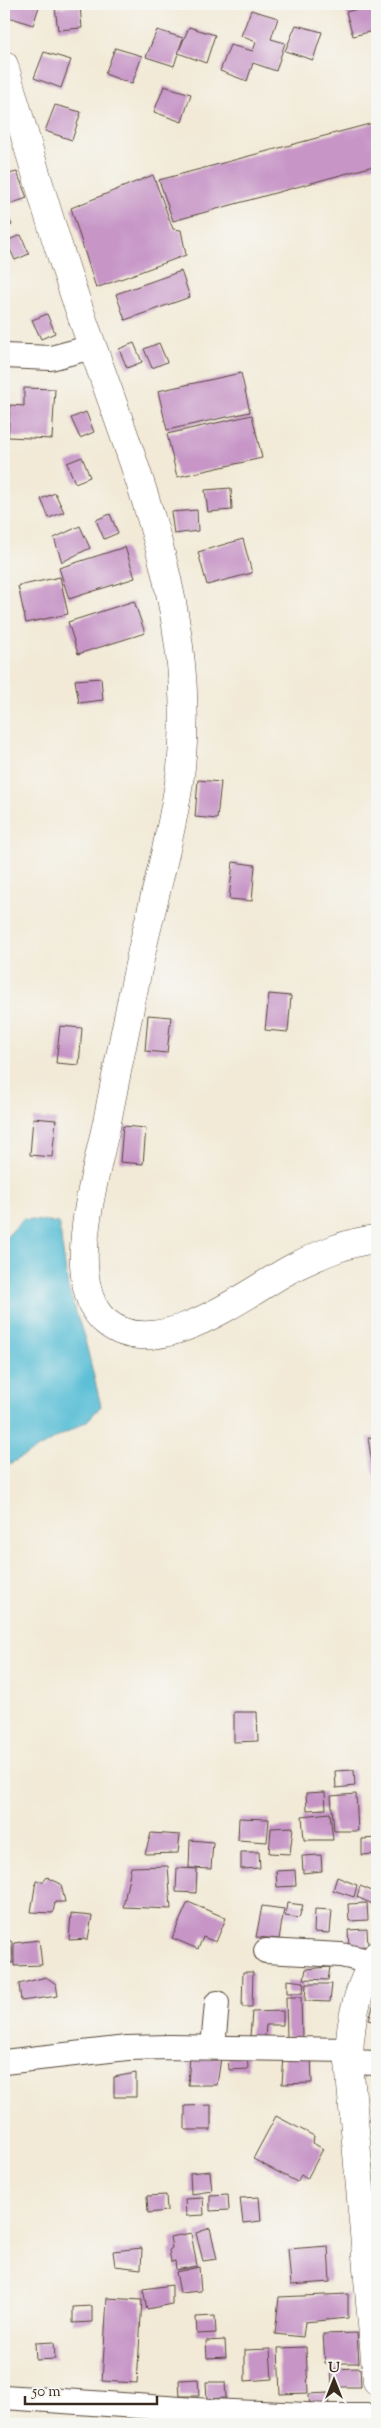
<svg xmlns="http://www.w3.org/2000/svg" width="381" height="2428" font-family="'Sorts Mill Goudy',serif">
  <style>
    .water { fill: #58bed6; stroke: #4a747a }
    .building { fill: #c796c7 }
    .lines { fill: none; stroke-linecap: round; stroke-linejoin: round }
    .minor-casing { stroke: #56473a; stroke-width: 26 }
    .major-casing { stroke: #56473a; stroke-width: 29 }
    .minor { stroke: #fff; stroke-width: 24 }
    .major { stroke: #fff; stroke-width: 28 }
  </style>
  <rect width="100%" height="100%" fill="#f6f6f2"/>
  <filter id="ink" filterUnits="userSpaceOnUse"><feTurbulence type="fractalNoise" baseFrequency=".02" numOctaves="2"/><feDisplacementMap in="SourceGraphic" scale="10" xChannelSelector="R" yChannelSelector="G"/><feConvolveMatrix kernelMatrix="1 2 1 2 8 2 1 2 1" color-interpolation-filters="sRGB"/></filter>
  <filter id="wash" filterUnits="userSpaceOnUse"><feTurbulence type="fractalNoise" baseFrequency=".0096" numOctaves="4" result="noise"/><feDisplacementMap in="SourceGraphic" scale="20" xChannelSelector="R" yChannelSelector="G"/><feGaussianBlur stdDeviation="1.12" result="paint"/><feColorMatrix in="noise" values="0 0 0 0 0 0 0 0 0 0 0 0 0 0 0 0 0 1.4 0 .05"/><feComposite in="paint" operator="in"/></filter>
  <g filter="url(#wash)">
    <rect width="100%" height="100%" fill="#f2ead7"/>
    <path class="water" d="M23,1219L59,1223L68,1288L85,1340L101,1406L87,1421L4,1467V1240Z"/>
    <g id="blocks">
      <path class="building" d="M10,4H40L33,25L6,16Z
        M373,5L377,30L353,36L346,12Z
        M80,6L82,28L58,30L55,8Z
        M251,10L278,18L271,39L285,43L276,71L253,63L247,81L220,71L230,45L253,51L256,42L241,36Z
        M296,25L322,32L313,60L285,51Z
        M189,27L215,35L206,63L178,53Z
        M157,30L183,38L174,66L146,57Z
        M115,48L142,56L132,84L105,74Z
        M44,52L71,60L61,88L34,78Z
        M164,86L191,94L182,122L154,112Z
        M55,105L81,112L72,140L45,131Z
        M377,122V165L173,221L159,180Z
        M17,172L27,198L4,206L12,225L4,228V175Z
        M153,175L173,229L181,230L186,255L96,288L71,208Z
        M21,235L29,254L15,260L6,241Z
        M181,271L190,297L125,320L116,294Z
        M47,314L55,333L41,339L32,320Z
        M134,343L142,362L127,368L119,349Z
        M159,343L167,362L152,368L144,349Z
        M241,373L250,412L167,430L158,391Z
        M24,388L55,389L52,439L8,437L10,405L24,406Z
        M86,412L94,432L80,438L71,418Z
        M252,415L262,458L177,477L167,434Z
        M82,457L90,477L75,483L67,463Z
        M231,488L232,510L208,512L205,490Z
        M55,493L64,512L49,518L41,499Z
        M197,510L198,531L174,534L171,512Z
        M110,514L118,533L104,539L96,520Z
        M80,526L90,548L62,562L54,538Z
        M243,539L252,573L207,585L198,552Z
        M125,547L135,578L69,599L59,568Z
        M60,577L68,614L26,623L18,586Z
        M134,601L145,633L78,654L68,622Z
        M101,678L103,700L79,703L75,680Z
        M198,780L221,782L217,819L195,817Z
        M233,862L255,865L252,901L229,899Z
        M269,994L291,996L288,1032L265,1030Z
        M148,1015L171,1017L167,1053L145,1051Z
        M60,1026L82,1028L79,1065L56,1063Z
        M33,1118L56,1120L52,1157L30,1155Z
        M123,1126L146,1128L143,1164L120,1162Z
        M377,1436V1488H376L368,1438Z
        M234,1712H257L258,1741L234,1742Z
        M354,1770L355,1786L336,1788L335,1771Z
        M325,1792L326,1809L307,1810L306,1793Z
        M356,1794L358,1831H334L331,1796Z
        M330,1813L333,1840H304L302,1816Z
        M239,1818L269,1819L267,1842L238,1840Z
        M293,1827L290,1854L269,1853L271,1828Z
        M151,1833L180,1835L178,1853L145,1854Z
        M377,1838V1854L362,1855V1839Z
        M190,1840L213,1842L211,1869L189,1868Z
        M241,1852H259L260,1868L241,1869Z
        M321,1855L322,1871L303,1873L302,1856Z
        M168,1866L171,1909L123,1907L131,1867Z
        M177,1868L197,1869L196,1893L176,1892Z
        M295,1870L296,1886L277,1887L276,1871Z
        M47,1877L61,1884L65,1902H55L53,1913L31,1912L36,1881H44Z
        M337,1877L357,1885L354,1897L333,1890Z
        M360,1886L377,1893V1906L357,1897Z
        M188,1902L226,1918L216,1942L203,1937L198,1949L172,1938Z
        M287,1903L303,1905L299,1918L285,1916Z
        M367,1903L368,1920L349,1921L348,1904Z
        M262,1906L284,1909L279,1939L256,1937Z
        M315,1909L332,1910L330,1933L314,1932Z
        M71,1914L92,1916L88,1939L69,1940Z
        M367,1929L368,1946L349,1947L348,1930Z
        M4,1936L12,1942L13,1963L4,1962Z
        M39,1940L42,1965L14,1966V1943Z
        M330,1967L328,1980L304,1979L306,1969Z
        M243,1972H253L252,2007H242Z
        M46,1977L56,1984L58,1996L21,2001L19,1984Z
        M287,1980L304,1982L303,1993H287Z
        M306,1984H332L330,2002L305,2001Z
        M377,1994V2022L369,2020Z
        M286,1997H301L302,2037H287Z
        M283,2011V2025H266L265,2037L250,2036L252,2012Z
        M247,2052L248,2069L229,2070L228,2053Z
        M311,2054L312,2083L282,2084L284,2056Z
        M190,2056L221,2058L217,2085H188Z
        M136,2073V2097H114V2077Z
        M211,2105V2130H185V2106Z
        M276,2116L314,2136L313,2143L323,2149L307,2179L301,2175L297,2182L253,2159Z
        M371,2167H377V2200H371Z
        M210,2171L212,2191L191,2194L190,2173Z
        M228,2194L229,2210L210,2211V2195Z
        M166,2195L167,2211L148,2213L147,2196Z
        M259,2197L261,2221L243,2223L240,2198Z
        M203,2198L204,2215L186,2216L185,2199Z
        M210,2228L217,2259L203,2261L196,2233Z
        M191,2233L197,2266L176,2270L175,2261L171,2262L169,2250L172,2248L170,2237Z
        M328,2246L330,2282L291,2285L288,2249Z
        M142,2248L141,2269L115,2266L113,2251Z
        M199,2267L201,2291L180,2293L176,2272Z
        M172,2285V2304L147,2309L143,2289Z
        M348,2294V2318L305,2322L303,2337L275,2334L279,2297Z
        M107,2298L142,2300L137,2383L102,2381Z
        M92,2306V2322L73,2323V2307Z
        M215,2316L216,2333L197,2334L196,2317Z
        M357,2333L359,2363H325L323,2334Z
        M225,2340L226,2357L207,2358L206,2341Z
        M54,2342L55,2359L36,2360L35,2343Z
        M306,2347L308,2393L280,2394L278,2348Z
        M270,2349L272,2379L245,2381V2350Z
        M360,2368L361,2387H332L331,2369Z
        M198,2379L199,2396H180L179,2380Z
        M206,2382H225L226,2398L207,2399Z
        M328,2393L329,2410L310,2411L309,2394Z"/>
    </g>
  </g>
  <g filter="url(#ink)">
    <use href="#blocks" fill-opacity="0" stroke="#56473a" stroke-width="1"/>
    <g class="lines">
      <g class="minor-casing">
        <path id="minor" d="M4,356L51,358L92,347
          M266,1951L341,1955L373,1962
          M213,2047L217,2003
          M4,2062L127,2048L170,2047L349,2050
          M349,2062L377,2063
          M4,2397L210,2411L330,2416H377"/>
      </g>
      <g class="major-casing">
        <path id="major" d="M4,65C32,160 59,256 93,348C142,485 199,628 180,776C172,832 157,886 144,941C131,1001 119,1061 107,1122C98,1164 82,1221 84,1264C85,1284 90,1309 106,1322C158,1365 247,1292 294,1267C321,1254 347,1242 377,1239
          M377,1955C357,1988 349,2023 349,2062L377,2381"/>
      </g>
      <use href="#minor" class="minor"/>
      <use href="#major" class="major"/>
    </g>
  </g>
  <rect width="381" height="2428" fill="none" stroke="#f6f6f2" stroke-width="20"/>
  <g transform="translate(334 2380)" stroke="#f6f6f2" stroke-width="4" paint-order="stroke">
  <path d="M0-4L9 19L0 12L-9 19Z" fill="#3b2a1e"/>
  <text y="-8" font-size="14" font-weight="bold" text-anchor="middle" fill="#3b2a1e">U</text>
  </g>
  <path d="M25 2396v8h132v-8" fill="none" stroke="#3b2a1e" stroke-width="2.5"/>
  <text x="32" y="2396" font-size="15" fill="#3b2a1e" stroke="#f6f6f2" stroke-width="4" paint-order="stroke">50 m</text>
</svg>
